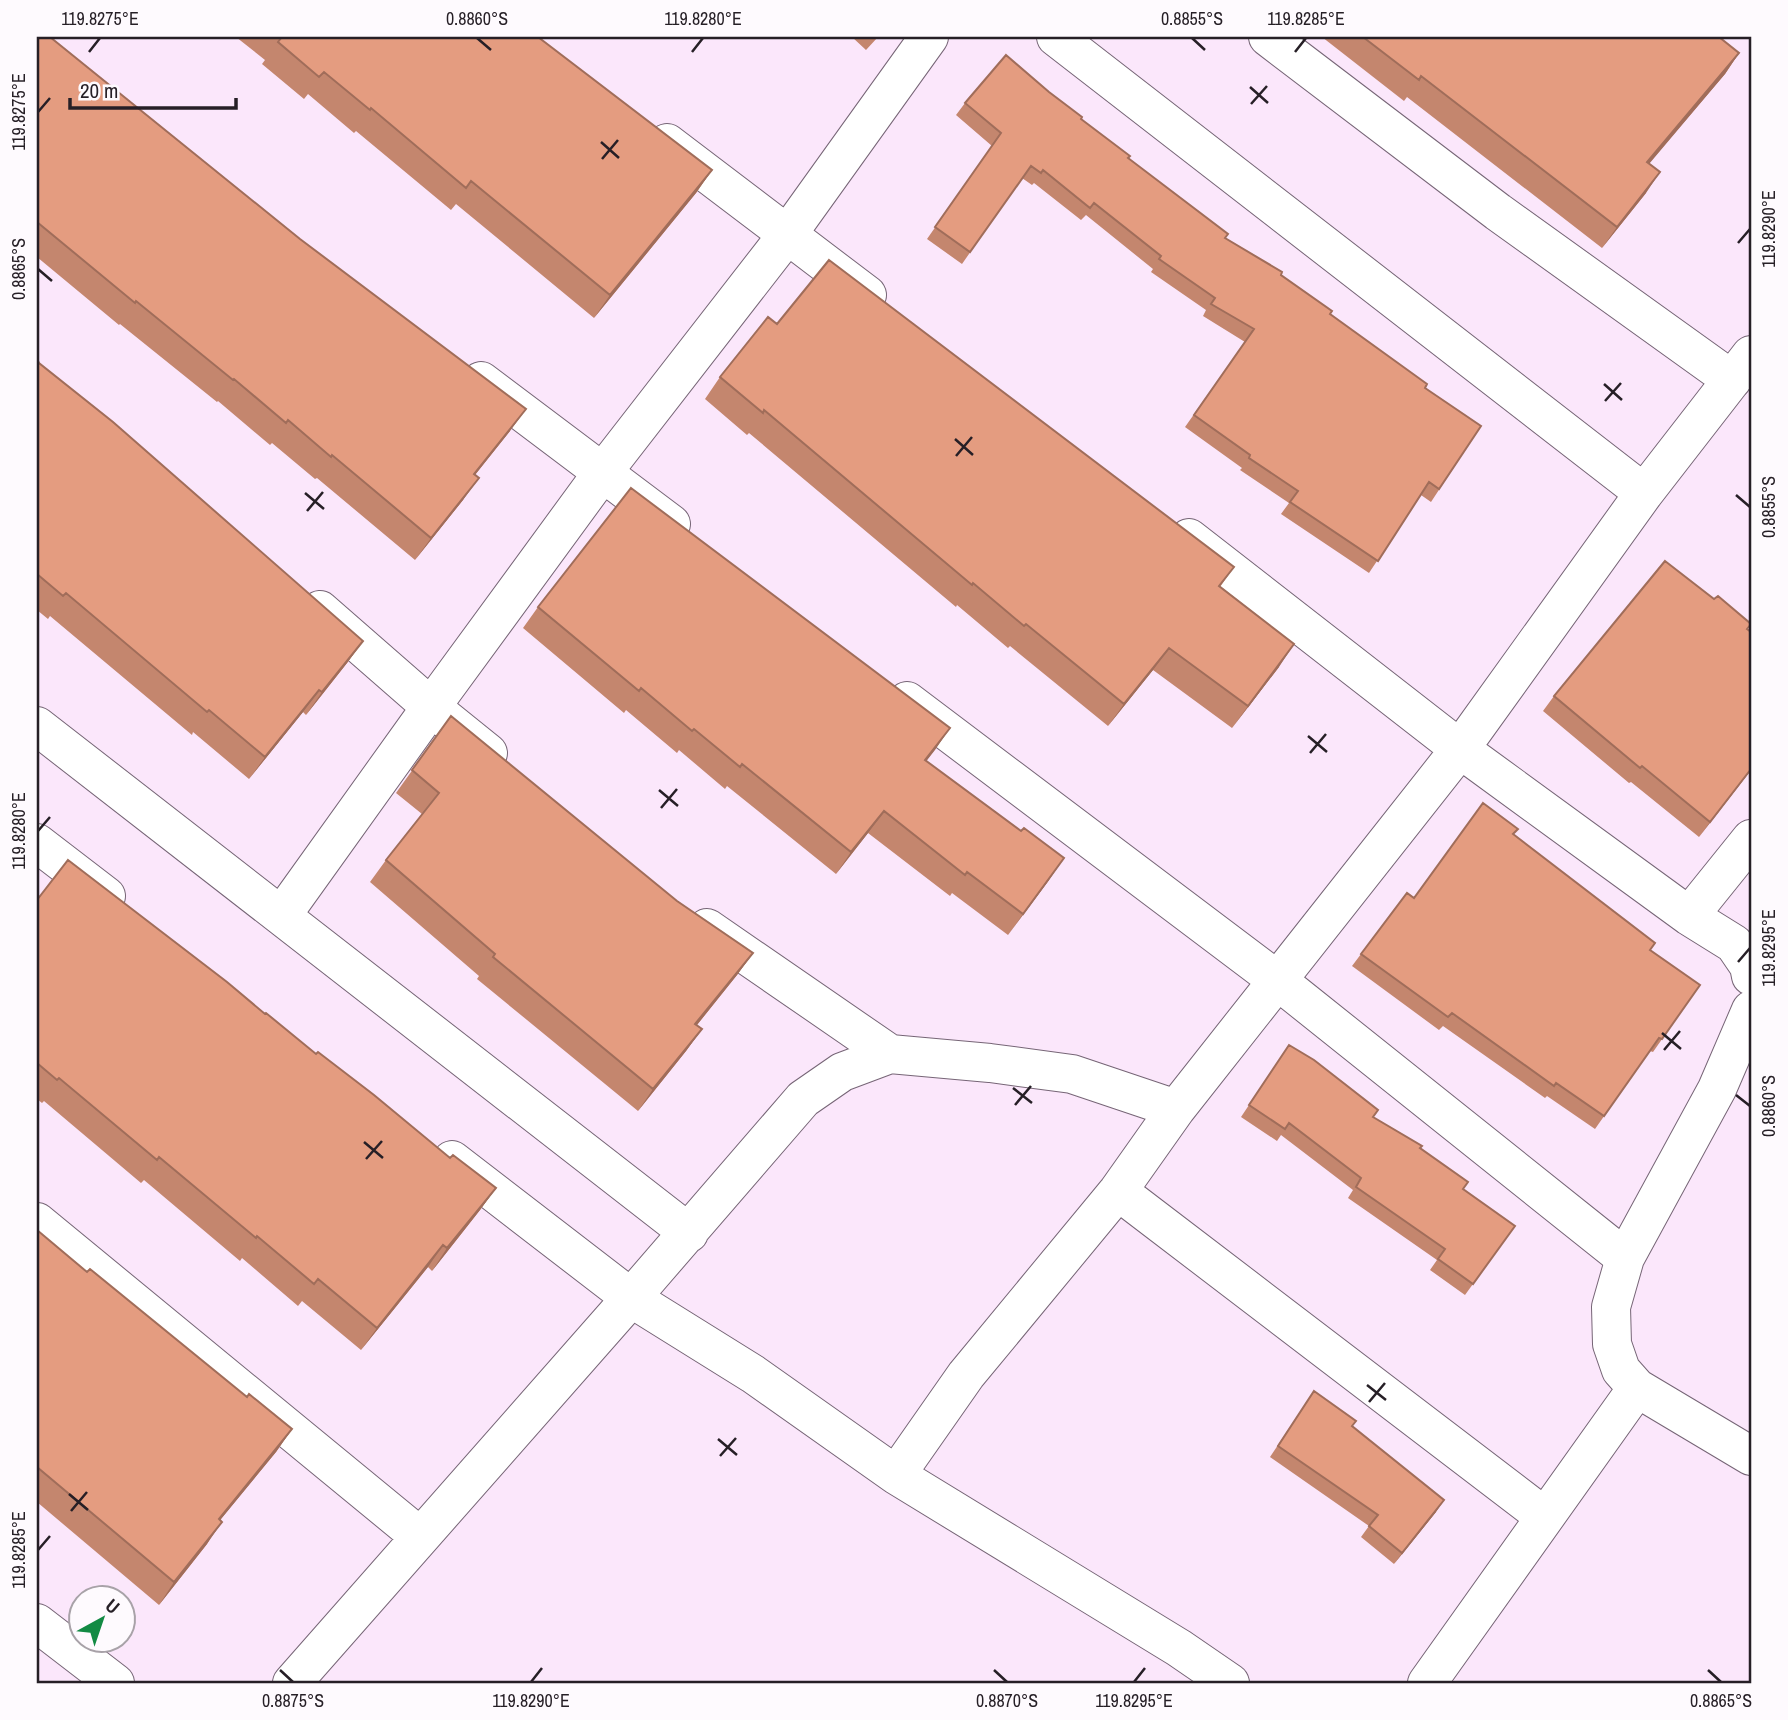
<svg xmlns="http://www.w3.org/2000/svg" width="1788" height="1720" font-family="'Archivo Narrow',sans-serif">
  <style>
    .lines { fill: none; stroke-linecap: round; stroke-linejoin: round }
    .street-casing { stroke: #766576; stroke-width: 40 }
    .street { stroke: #fff; stroke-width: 38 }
    .wall { fill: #c4866e }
    .shaded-wall { fill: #a06d5a }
    .building { fill: #e49c80; stroke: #a06d5a; stroke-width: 2 }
    .ticks { fill: none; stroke: #261f26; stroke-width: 2.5 }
    .neatline { fill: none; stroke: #261f26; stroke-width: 2.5 }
    .ticks-label { font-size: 18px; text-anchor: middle; fill: #261f26 }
  </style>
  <rect width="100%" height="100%" fill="#fbe7fb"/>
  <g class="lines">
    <g class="street-casing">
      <path id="street" d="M1056,37L1644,493
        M1268,37L1498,212L1732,380
        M667,143L867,295
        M481,381L671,524
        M1189,538L1460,749L1689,916L1734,944L1749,966L1751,976
        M907,701L1277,980L1625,1258L1611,1307L1612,1344L1621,1370L1637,1388L1751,1456
        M37,726L689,1233
        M488,753L431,707L603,472L787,235L929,37
        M37,843L106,896
        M282,915L431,707L320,610
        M1689,916L1751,839
        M707,928L890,1054
        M1118,1191L1545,1517
        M37,1222L419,1536
        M1625,1258L1717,1089L1751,1010
        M896,1475L753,1374L631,1298L803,1099L842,1072L890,1054L990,1063L1072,1074L1176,1109
        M37,1623L115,1683
        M292,1683L631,1298L452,1160
        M1230,1683L1179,1648L896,1475L966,1375L1118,1191L1176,1109L1460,749L1644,493L1751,355
        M1427,1683L1637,1388"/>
    </g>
    <use href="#street" class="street"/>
  </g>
  <path class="wall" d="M37,37L510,431L475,475L463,500L415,560L317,478L315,479L272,443L270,445L218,401L217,402L120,324L119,325L37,257Z
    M236,37H538L712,170L696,193L594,318L456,204L451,210L356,131L354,133L308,94L304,99L262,64L265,60Z
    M852,37H878L866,50Z
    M1322,37H1719L1739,53L1725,74L1649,163L1646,193L1602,248L1407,97L1404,101Z
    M1049,92L1225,238L1281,275L1425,388L1481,426L1431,502L1421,495L1369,573L1281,514L1289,503L1240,470L1242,468L1185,427L1245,342L1203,316L1206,310L1151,272L1153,269L1086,215L1081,220L1034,183L1032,185L1022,178L962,264L927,239L992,146L956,115L965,103Z
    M777,324L1234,567L1220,587L1279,667L1232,728L1153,670L1108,726L1010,646L1008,648L957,605L956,607L749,433L747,435L705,399L720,377Z
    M37,359L39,363L363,641L347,663L306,715L303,712L249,779L193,732L192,735L50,616L48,619L37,610Z
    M538,607L950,728L926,761L1049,880L1008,935L952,893L950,896L868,833L836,874L727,786L725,789L679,750L677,753L626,710L624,713L523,628Z
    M1748,629L1751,770L1699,837L1631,782L1629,783L1543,711L1554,696Z
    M451,716L677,901L753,953L737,975L697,1025L702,1029L686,1051L638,1111L477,979L479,976L370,882L386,860L422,814L396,793Z
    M1513,834L1650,950L1700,985L1653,1052L1650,1051L1595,1129L1547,1096L1545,1098L1443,1026L1439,1030L1352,966L1361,954L1414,898Z
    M37,900L265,1014L450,1158L496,1188L480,1210L432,1271L428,1267L361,1350L302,1301L298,1306L242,1258L240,1261L144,1180L141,1183L44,1101L42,1103L37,1099Z
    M1289,1045L1373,1117L1420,1148L1463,1189L1515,1226L1465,1295L1430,1270L1437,1260L1348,1198L1353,1190L1281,1135L1277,1141L1241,1117Z
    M37,1230L87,1272L247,1397L292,1429L276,1452L220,1520L207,1544L159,1605L37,1502Z
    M1314,1391L1352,1426L1436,1512L1394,1564L1361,1537L1369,1526L1270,1457Z"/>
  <path class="shaded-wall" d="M1739,53L1725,74L1633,183L1647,162Z
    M712,170L696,193L594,318L610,295Z
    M1660,172L1646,193L1602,248L1617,227Z
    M526,409L510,431L458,496L474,474Z
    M479,478L463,500L415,560L431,538Z
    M363,641L347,663L306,715L322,692Z
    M1294,644L1279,667L1232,728L1248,706Z
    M1169,648L1153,670L1108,726L1124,704Z
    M319,690L303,712L249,779L265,757Z
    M950,728L935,750L910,782L925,760Z
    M1751,769V770L1699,837L1710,822Z
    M884,811L868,833L836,874L851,852Z
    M1064,858L1049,880L1008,935L1023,914Z
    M753,953L737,975L680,1046L695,1024Z
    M702,1029L686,1051L638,1111L653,1089Z
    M496,1188L480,1210L432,1271L447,1248Z
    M443,1245L428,1267L361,1350L377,1328Z
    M292,1429L276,1452L203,1541L219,1519Z
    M1444,1500L1436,1512L1394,1564L1402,1553Z
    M222,1522L207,1544L159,1605L174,1582Z"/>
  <path class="building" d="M37,37H50L300,239L526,409L474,474L479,478L431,538L332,455L331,457L288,420L286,423L234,379L233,380L136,301L135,303L37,222Z
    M279,37H538L712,170L610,295L471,181L466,188L371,108L370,110L324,72L319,77L278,42L281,38Z
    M1363,37H1719L1739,53L1647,162L1660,172L1617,227L1421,76L1419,80Z
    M1006,55L1049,92L1082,117L1081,119L1130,156L1128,158L1228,234L1225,238L1282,272L1281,275L1332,311L1330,314L1427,384L1425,388L1481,426L1439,489L1429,482L1378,561L1290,502L1298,491L1249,458L1250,455L1194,415L1254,329L1211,304L1215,298L1159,259L1161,256L1094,203L1090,208L1043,170L1041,173L1031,166L970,252L935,227L1001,133L965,103Z
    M829,260L1234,567L1219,586L1294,644L1248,706L1169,648L1124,704L1026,624L1024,626L973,583L972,585L764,410L763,413L720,377L768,317L777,324Z
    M37,359L39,363L113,422L363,641L322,692L319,690L265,757L209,710L207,712L66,593L63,596L37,574Z
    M631,488L950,728L925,760L1021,831L1024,828L1064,858L1023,914L967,872L965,875L884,811L851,852L742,764L740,767L694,729L692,731L641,688L639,691L538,607Z
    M1665,561L1714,599L1718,596L1751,624L1747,629L1751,632V769L1710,822L1642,766L1640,768L1554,696Z
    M451,716L677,901L753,953L695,1024L702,1029L653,1089L493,957L495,954L386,860L439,793L412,770Z
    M1483,803L1518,829L1513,834L1655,943L1650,950L1700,985L1662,1039L1659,1038L1604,1116L1556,1083L1554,1086L1452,1013L1448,1017L1361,954L1407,893L1414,898Z
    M68,860L227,982L265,1014L266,1013L316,1054L318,1052L374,1095L450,1158L453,1155L496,1188L447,1248L443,1245L377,1328L318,1279L314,1284L257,1236L256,1238L159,1157L157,1160L59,1078L57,1080L37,1063V900Z
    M1289,1045L1314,1060L1378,1110L1373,1117L1422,1146L1420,1148L1468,1182L1463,1189L1515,1226L1473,1284L1438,1259L1445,1249L1356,1187L1361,1178L1289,1123L1285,1129L1249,1105Z
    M37,1230L87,1272L90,1269L247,1397L249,1394L292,1429L219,1519L222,1522L174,1582L37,1467Z
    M1314,1391L1356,1421L1352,1426L1444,1500L1402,1553L1369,1526L1378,1515L1278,1446Z"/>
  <path class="ticks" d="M477,38L491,50M1192,38L1205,50M89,52L100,38M692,52L703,38M1295,52L1306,38M1250,87L1268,103M1251,104L1267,86M38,112L50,98M601,142L619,158M602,159L618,140M1738,243L1750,229M38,269L52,281M1604,384L1622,400M1605,401L1621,383M955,439L973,455M956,456L972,437M305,493L324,509M1736,495L1750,507M307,511L323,492M1308,736L1327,752M1310,753L1326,734M659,790L678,806M661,808L677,789M38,831L50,817M1738,962L1750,948M1662,1033L1681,1049M1664,1050L1680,1031M1013,1088L1032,1103M1736,1095L1750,1106M1015,1105L1031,1086M364,1142L383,1158M366,1159L382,1141M1367,1385L1386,1400M1369,1402L1385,1383M718,1439L737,1455M720,1456L736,1438M69,1494L88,1510M71,1511L87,1492M38,1550L50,1536M280,1670L293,1682M994,1670L1007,1682M1708,1670L1721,1682M531,1682L542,1668M1134,1682L1145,1668"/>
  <rect width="1788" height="1720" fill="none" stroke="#fefafe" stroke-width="77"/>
  <g transform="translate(102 1619) rotate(40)"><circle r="33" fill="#fefafe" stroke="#a8a2a8" stroke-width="2"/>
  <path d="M0-5L12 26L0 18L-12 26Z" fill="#138a44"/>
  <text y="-10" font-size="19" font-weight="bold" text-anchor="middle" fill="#261f26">U</text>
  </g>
  <path d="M70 98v10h166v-10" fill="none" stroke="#261f26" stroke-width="3.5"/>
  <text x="80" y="98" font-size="21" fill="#261f26" stroke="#fefafe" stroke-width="5" paint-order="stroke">20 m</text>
  <rect x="38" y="38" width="1712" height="1644" class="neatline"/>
  <g class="ticks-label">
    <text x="100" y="25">119.8275°E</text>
    <text x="477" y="25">0.8860°S</text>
    <text x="703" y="25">119.8280°E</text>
    <text x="1192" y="25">0.8855°S</text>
    <text x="1306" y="25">119.8285°E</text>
    <text transform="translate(19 112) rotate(-90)" y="6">119.8275°E</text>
    <text transform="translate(1769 229) rotate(-90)" y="6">119.8290°E</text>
    <text transform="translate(19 269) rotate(-90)" y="6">0.8865°S</text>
    <text transform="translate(1769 507) rotate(-90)" y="6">0.8855°S</text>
    <text transform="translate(19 831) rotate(-90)" y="6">119.8280°E</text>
    <text transform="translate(1769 948) rotate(-90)" y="6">119.8295°E</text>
    <text transform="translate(1769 1106) rotate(-90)" y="6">0.8860°S</text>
    <text transform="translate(19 1550) rotate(-90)" y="6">119.8285°E</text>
    <text x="293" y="1707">0.8875°S</text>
    <text x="531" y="1707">119.8290°E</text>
    <text x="1007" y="1707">0.8870°S</text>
    <text x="1134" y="1707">119.8295°E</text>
    <text x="1721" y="1707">0.8865°S</text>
  </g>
</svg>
